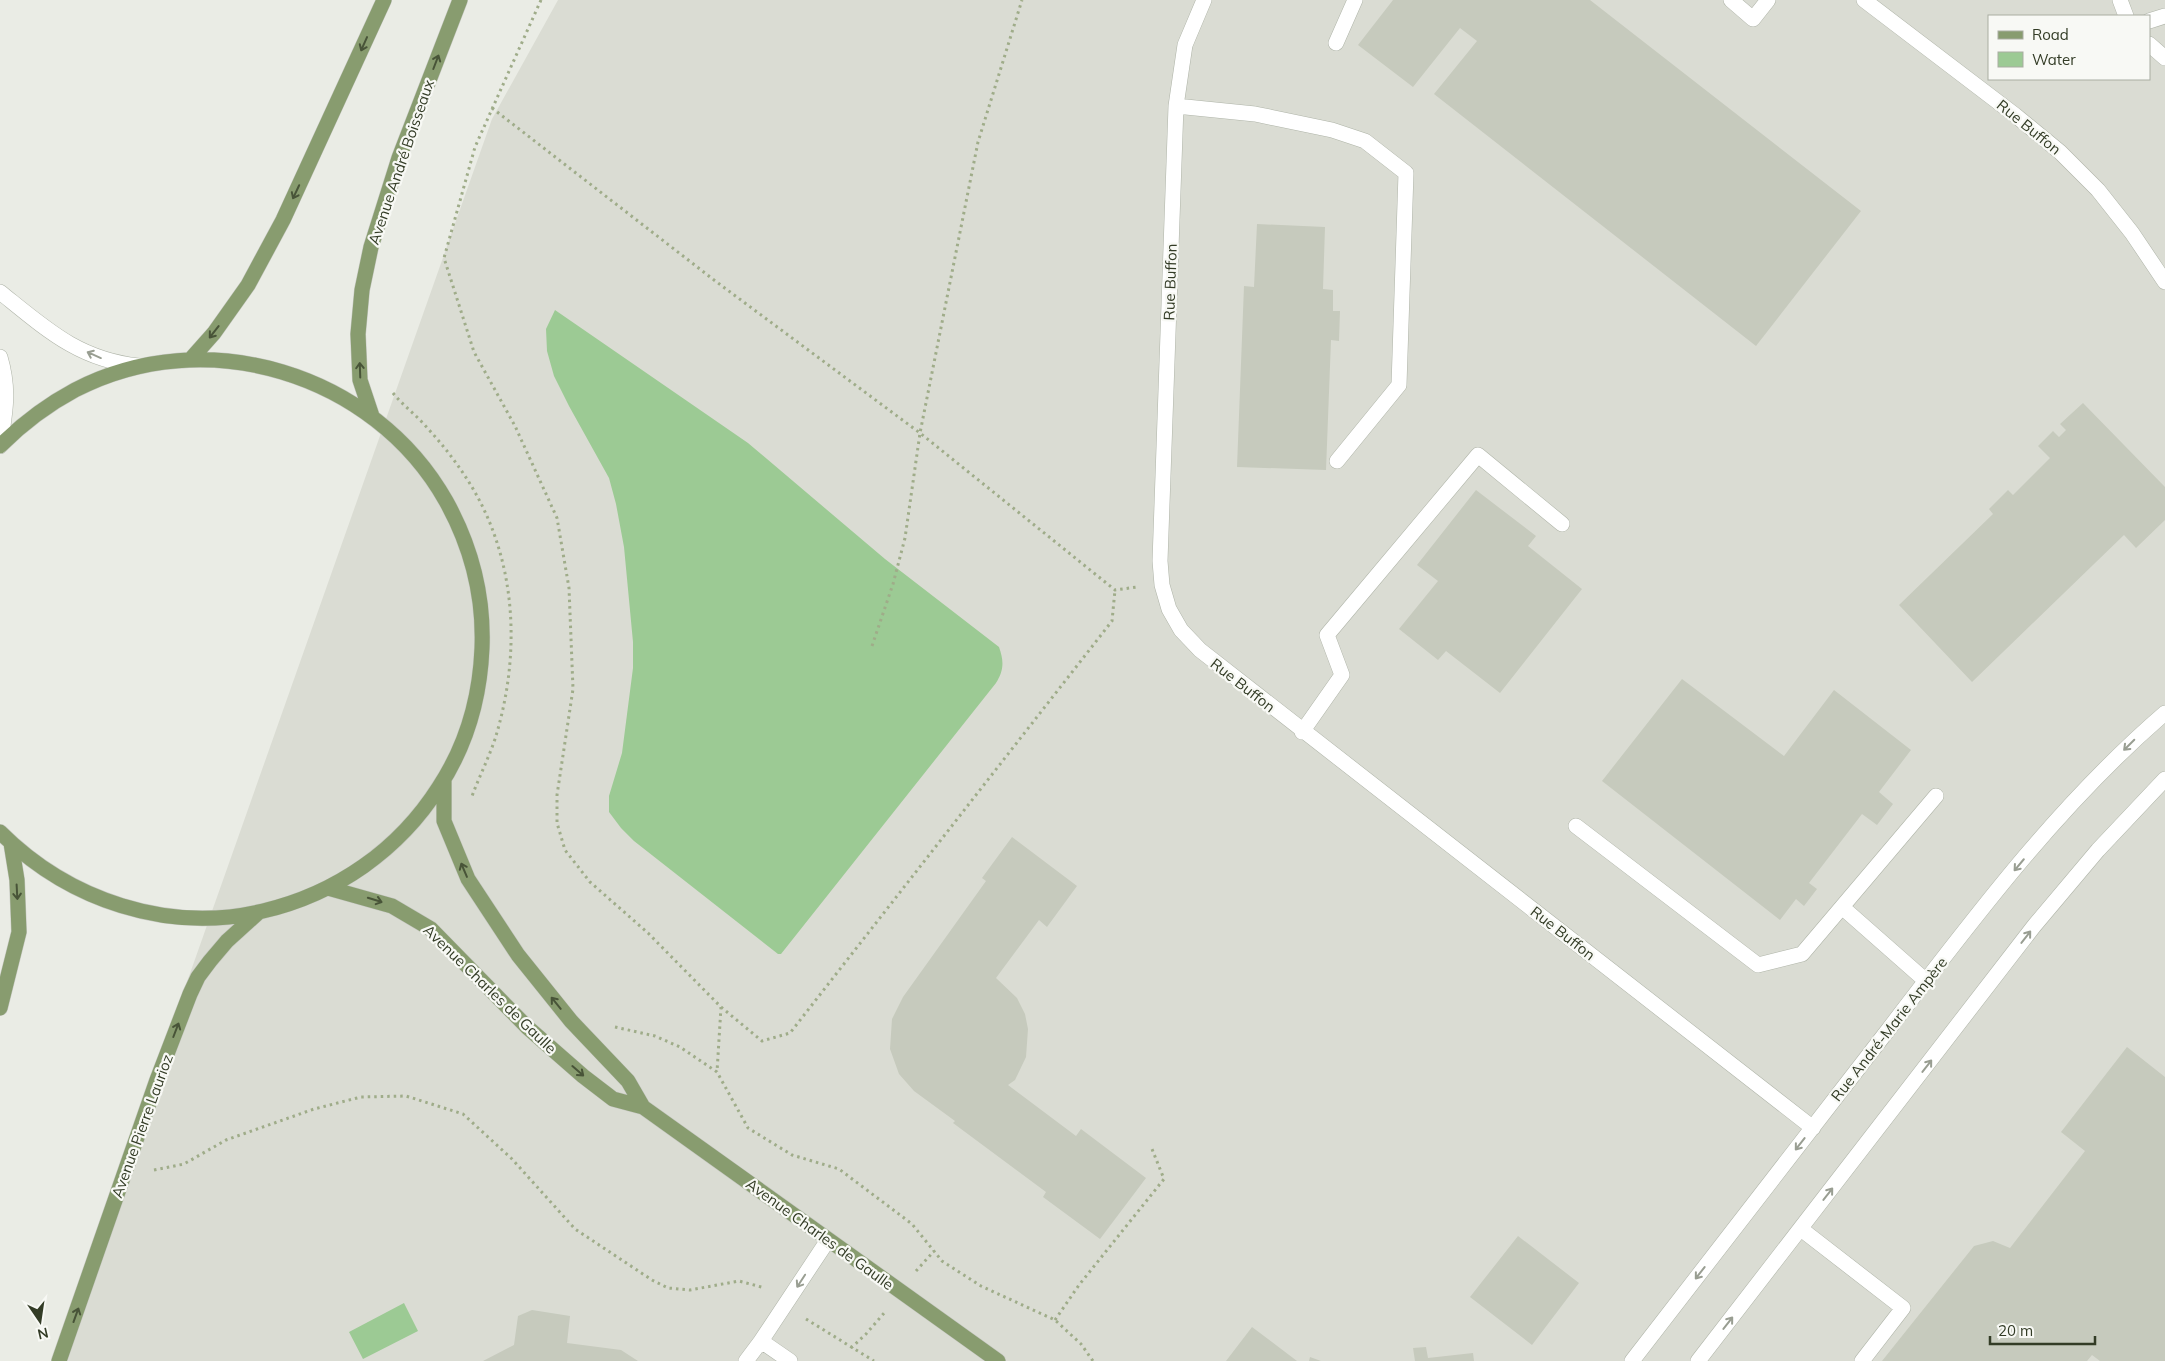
<svg xmlns="http://www.w3.org/2000/svg" width="2165" height="1361" font-family="Mulish,sans-serif">
  <style>
    .built { fill: #dadcd3; fill-rule: evenodd }
    .water { fill: #9cca94 }
    .building { fill: #c6cabd }
    .lines { fill: none; stroke-linecap: round; stroke-linejoin: round }
    .minor-casing { stroke: #afb4a8; stroke-width: 16 }
    .major-casing { stroke: #c6c8c2; stroke-width: 16 }
    .path { stroke: #9fac89; stroke-width: 3; stroke-dasharray: 2.5 4; stroke-linecap: butt }
    .minor { stroke: #fff; stroke-width: 15 }
    .major { stroke: #889c6f; stroke-width: 15 }
    .oneway { stroke: #485438 }
    .oneway2 { stroke: #999e92 }
    .labels { text-anchor: middle; dominant-baseline: central; stroke-width: 4.5; stroke-linejoin: round; paint-order: stroke }
    .street-label { font-size: 15px; fill: #333c26; stroke: #f8f9f5 }
  </style>
  <rect width="100%" height="100%" fill="#eaece5"/>
  <path class="built" d="M558,0H2165V1361H53L492,119ZM1989,16H2149V79H1989Z"/>
  <path class="water" d="M555,310L748,443L885,559L999,647C1004,661 1004,670 996,683L781,954H778L634,841L621,828L609,812V796L622,753L633,668V642L624,547L616,504L609,478L569,406L554,376L547,351L546,329Z
    M404,1303L418,1331L363,1359L349,1332Z"/>
  <path class="building" d="M1393,0H1590L1861,211L1756,346L1434,94L1477,41L1460,28L1413,87L1358,45Z
    M1257,224L1325,227L1323,289L1333,290V311H1340L1339,341L1331,340L1326,470L1237,467L1244,286L1254,287Z
    M2083,403L2165,487V520L2136,548L2124,535L1972,682L1899,605L1993,514L1989,509L2008,490L2013,495L2050,458L2038,446L2053,431L2059,437L2066,430L2060,424Z
    M1476,490L1536,536L1528,546L1582,589L1500,693L1446,651L1438,660L1399,629L1438,581L1417,565Z
    M1682,679L1784,756L1834,690L1911,750L1879,792L1893,804L1877,825L1862,814L1809,883L1817,889L1804,906L1796,899L1780,920L1602,781Z
    M1012,837L1077,886L1047,927L1039,920L996,978L1017,998L1025,1014L1028,1029L1026,1057L1015,1080L1008,1085L1076,1136L1081,1129L1146,1178L1100,1239L1043,1197L1046,1192L953,1123L955,1121L914,1091L899,1074L890,1049L892,1019L903,997L986,881L982,878Z
    M2127,1047L2165,1077V1361H2100L2092,1355L2087,1361H1882L1974,1246L1993,1241L2010,1248L2085,1151L2061,1132Z
    M1518,1236L1579,1283L1532,1345L1470,1297Z
    M532,1310L570,1316L567,1343L621,1350L638,1361H483L514,1345L518,1316Z
    M1252,1327L1297,1361H1226Z
    M1426,1347L1428,1358L1473,1353L1474,1361H1415L1413,1348Z
    M1310,1357L1321,1361H1309Z"/>
  <g class="lines">
    <g class="minor-casing">
      <path id="minor" d="M1204,0L1185,45L1176,106L1160,561L1162,585L1169,609L1181,630L1200,650L1813,1128
        M1731,0L1753,19L1768,0
        M1864,0L2015,115L2060,152L2098,190L2132,233L2165,282
        M2120,0L2126,16
        M2149,21L2165,16
        M1336,43L1355,0
        M2149,44L2165,58
        M1176,106L1255,114L1332,130L1365,141L1406,173L1399,385L1337,461
        M0,292C46,329 79,360 139,366
        M0,357C10,391 5,412 0,446
        M1302,732L1342,675L1327,635L1478,455L1562,524
        M1576,826L1758,965L1802,954L1936,796
        M1842,907L1926,981
        M1801,1229L1903,1308L1862,1361
        M746,1361L761,1341
        M790,1361L761,1341L828,1240
        M1632,1361C1717,1251 1803,1141 1888,1030C1973,919 2058,805 2165,713
        M1698,1361L2034,926L2098,850L2165,779"/>
    </g>
    <g class="major-casing">
      <path id="major" d="M190,360L214,333L248,285L283,220L384,0
        M372,416L360,380L358,334L362,290L371,247L399,158L460,0
        M0,446C22,424 47,405 75,390C205,322 374,373 446,501C471,546 484,597 482,648C480,697 466,746 439,787C399,850 336,894 263,911C168,934 68,900 0,832
        M444,781V821L468,879L518,955L571,1021L628,1081L643,1107L998,1361
        M328,888L392,906L431,929L527,1027L583,1076L613,1099L643,1107
        M0,1008L19,932L17,880L11,843
        M59,1361L157,1080L190,994L198,977L210,961L227,941L259,912"/>
    </g>
    <path class="path" d="M541,0L475,147L444,258L474,352L515,426L557,518L569,588L573,689L557,795V823L565,850L590,882L648,933L721,1007L717,1072
      M492,108L714,280L920,433L1115,590L1137,587
      M393,393C401,403 411,411 420,420C437,438 452,456 465,476C517,554 522,652 495,739C488,760 478,779 471,799
      M872,646L893,584L905,538L920,433L978,142L1022,0
      M721,1007L762,1041L790,1033L1112,621L1115,590
      M615,1027L655,1036L680,1047L717,1072L748,1128L792,1155L839,1169L912,1224L942,1261L981,1286L1055,1320L1081,1344L1093,1361
      M154,1170L184,1164L226,1140L314,1109L361,1097L406,1096L463,1114L512,1159L575,1229L652,1280L668,1288L690,1290L739,1281L765,1288
      M916,1271L934,1251
      M806,1319L874,1361
      M1055,1320L1079,1285L1164,1179L1152,1149
      M851,1348L866,1334L885,1312"/>
    <use href="#minor" class="minor"/>
    <use href="#major" class="major"/>
  </g>
  <defs><path id="oneway-shaft" d="M-6 0H5M1.5-3L5.5 0L1.5 3" fill="none" stroke-width="1.6" stroke-linecap="round" stroke-linejoin="round" transform="scale(1.25)"/></defs>
  <g class="oneway">
    <use href="#oneway-shaft" transform="translate(364 44) rotate(114)"/>
    <use href="#oneway-shaft" transform="translate(436 62) rotate(-69)"/>
    <use href="#oneway-shaft" transform="translate(296 192) rotate(115)"/>
    <use href="#oneway-shaft" transform="translate(214 332) rotate(128)"/>
    <use href="#oneway-shaft" transform="translate(360 370) rotate(-92)"/>
    <use href="#oneway-shaft" transform="translate(464 870) rotate(-113)"/>
    <use href="#oneway-shaft" transform="translate(17 892) rotate(87)"/>
    <use href="#oneway-shaft" transform="translate(375 900) rotate(17)"/>
    <use href="#oneway-shaft" transform="translate(556 1003) rotate(-129)"/>
    <use href="#oneway-shaft" transform="translate(176 1030) rotate(-69)"/>
    <use href="#oneway-shaft" transform="translate(578 1071) rotate(41)"/>
    <use href="#oneway-shaft" transform="translate(76 1315) rotate(-70)"/>
  </g>
  <g class="oneway2">
    <use href="#oneway-shaft" transform="translate(94 355) rotate(-156)"/>
    <use href="#oneway-shaft" transform="translate(2129 745) rotate(135)"/>
    <use href="#oneway-shaft" transform="translate(2019 865) rotate(130)"/>
    <use href="#oneway-shaft" transform="translate(2026 937) rotate(-52)"/>
    <use href="#oneway-shaft" transform="translate(1927 1066) rotate(-52)"/>
    <use href="#oneway-shaft" transform="translate(1800 1144) rotate(128)"/>
    <use href="#oneway-shaft" transform="translate(1828 1194) rotate(-52)"/>
    <use href="#oneway-shaft" transform="translate(1700 1273) rotate(128)"/>
    <use href="#oneway-shaft" transform="translate(801 1281) rotate(123)"/>
    <use href="#oneway-shaft" transform="translate(1728 1323) rotate(-52)"/>
  </g>
  <g class="labels">
    <g class="street-label">
      <text transform="translate(2029 127) rotate(39)">Rue Buffon</text>
      <text transform="translate(401 162) rotate(-71)">Avenue André Boisseaux</text>
      <text transform="translate(1170 282) rotate(-88)">Rue Buffon</text>
      <text transform="translate(1243 685) rotate(38)">Rue Buffon</text>
      <text transform="translate(1563 933) rotate(38)">Rue Buffon</text>
      <text transform="translate(490 989) rotate(44)">Avenue Charles de Gaulle</text>
      <text transform="translate(1889 1029) rotate(-52)">Rue André-Marie Ampère</text>
      <text transform="translate(142 1126) rotate(-70)">Avenue Pierre Laurioz</text>
      <text transform="translate(820 1234) rotate(36)">Avenue Charles de Gaulle</text>
    </g>
  </g>
  <rect x="1988" y="15" width="162" height="65" fill="#f8f9f5" stroke="#a9ada2"/>
  <rect x="1998" y="31" width="25" height="8" fill="#889c6f" stroke="#a9ada2"/>
  <text x="2032" y="40" font-size="15" fill="#333c26">Road</text>
  <rect x="1998" y="52" width="25" height="15" fill="#9cca94" stroke="#a9ada2"/>
  <text x="2032" y="65" font-size="15" fill="#333c26">Water</text>
  <g transform="translate(40 1321) rotate(167)" stroke="#f8f9f5" stroke-width="4" paint-order="stroke">
  <path d="M0-4L9 19L0 12L-9 19Z" fill="#333c26"/>
  <text y="-8" font-size="14" font-weight="bold" text-anchor="middle" fill="#333c26">N</text>
  </g>
  <path d="M1990 1336v8h105v-8" fill="none" stroke="#333c26" stroke-width="2.5"/>
  <text x="1998" y="1336" font-size="15" fill="#333c26" stroke="#f8f9f5" stroke-width="4" paint-order="stroke">20 m</text>
</svg>
